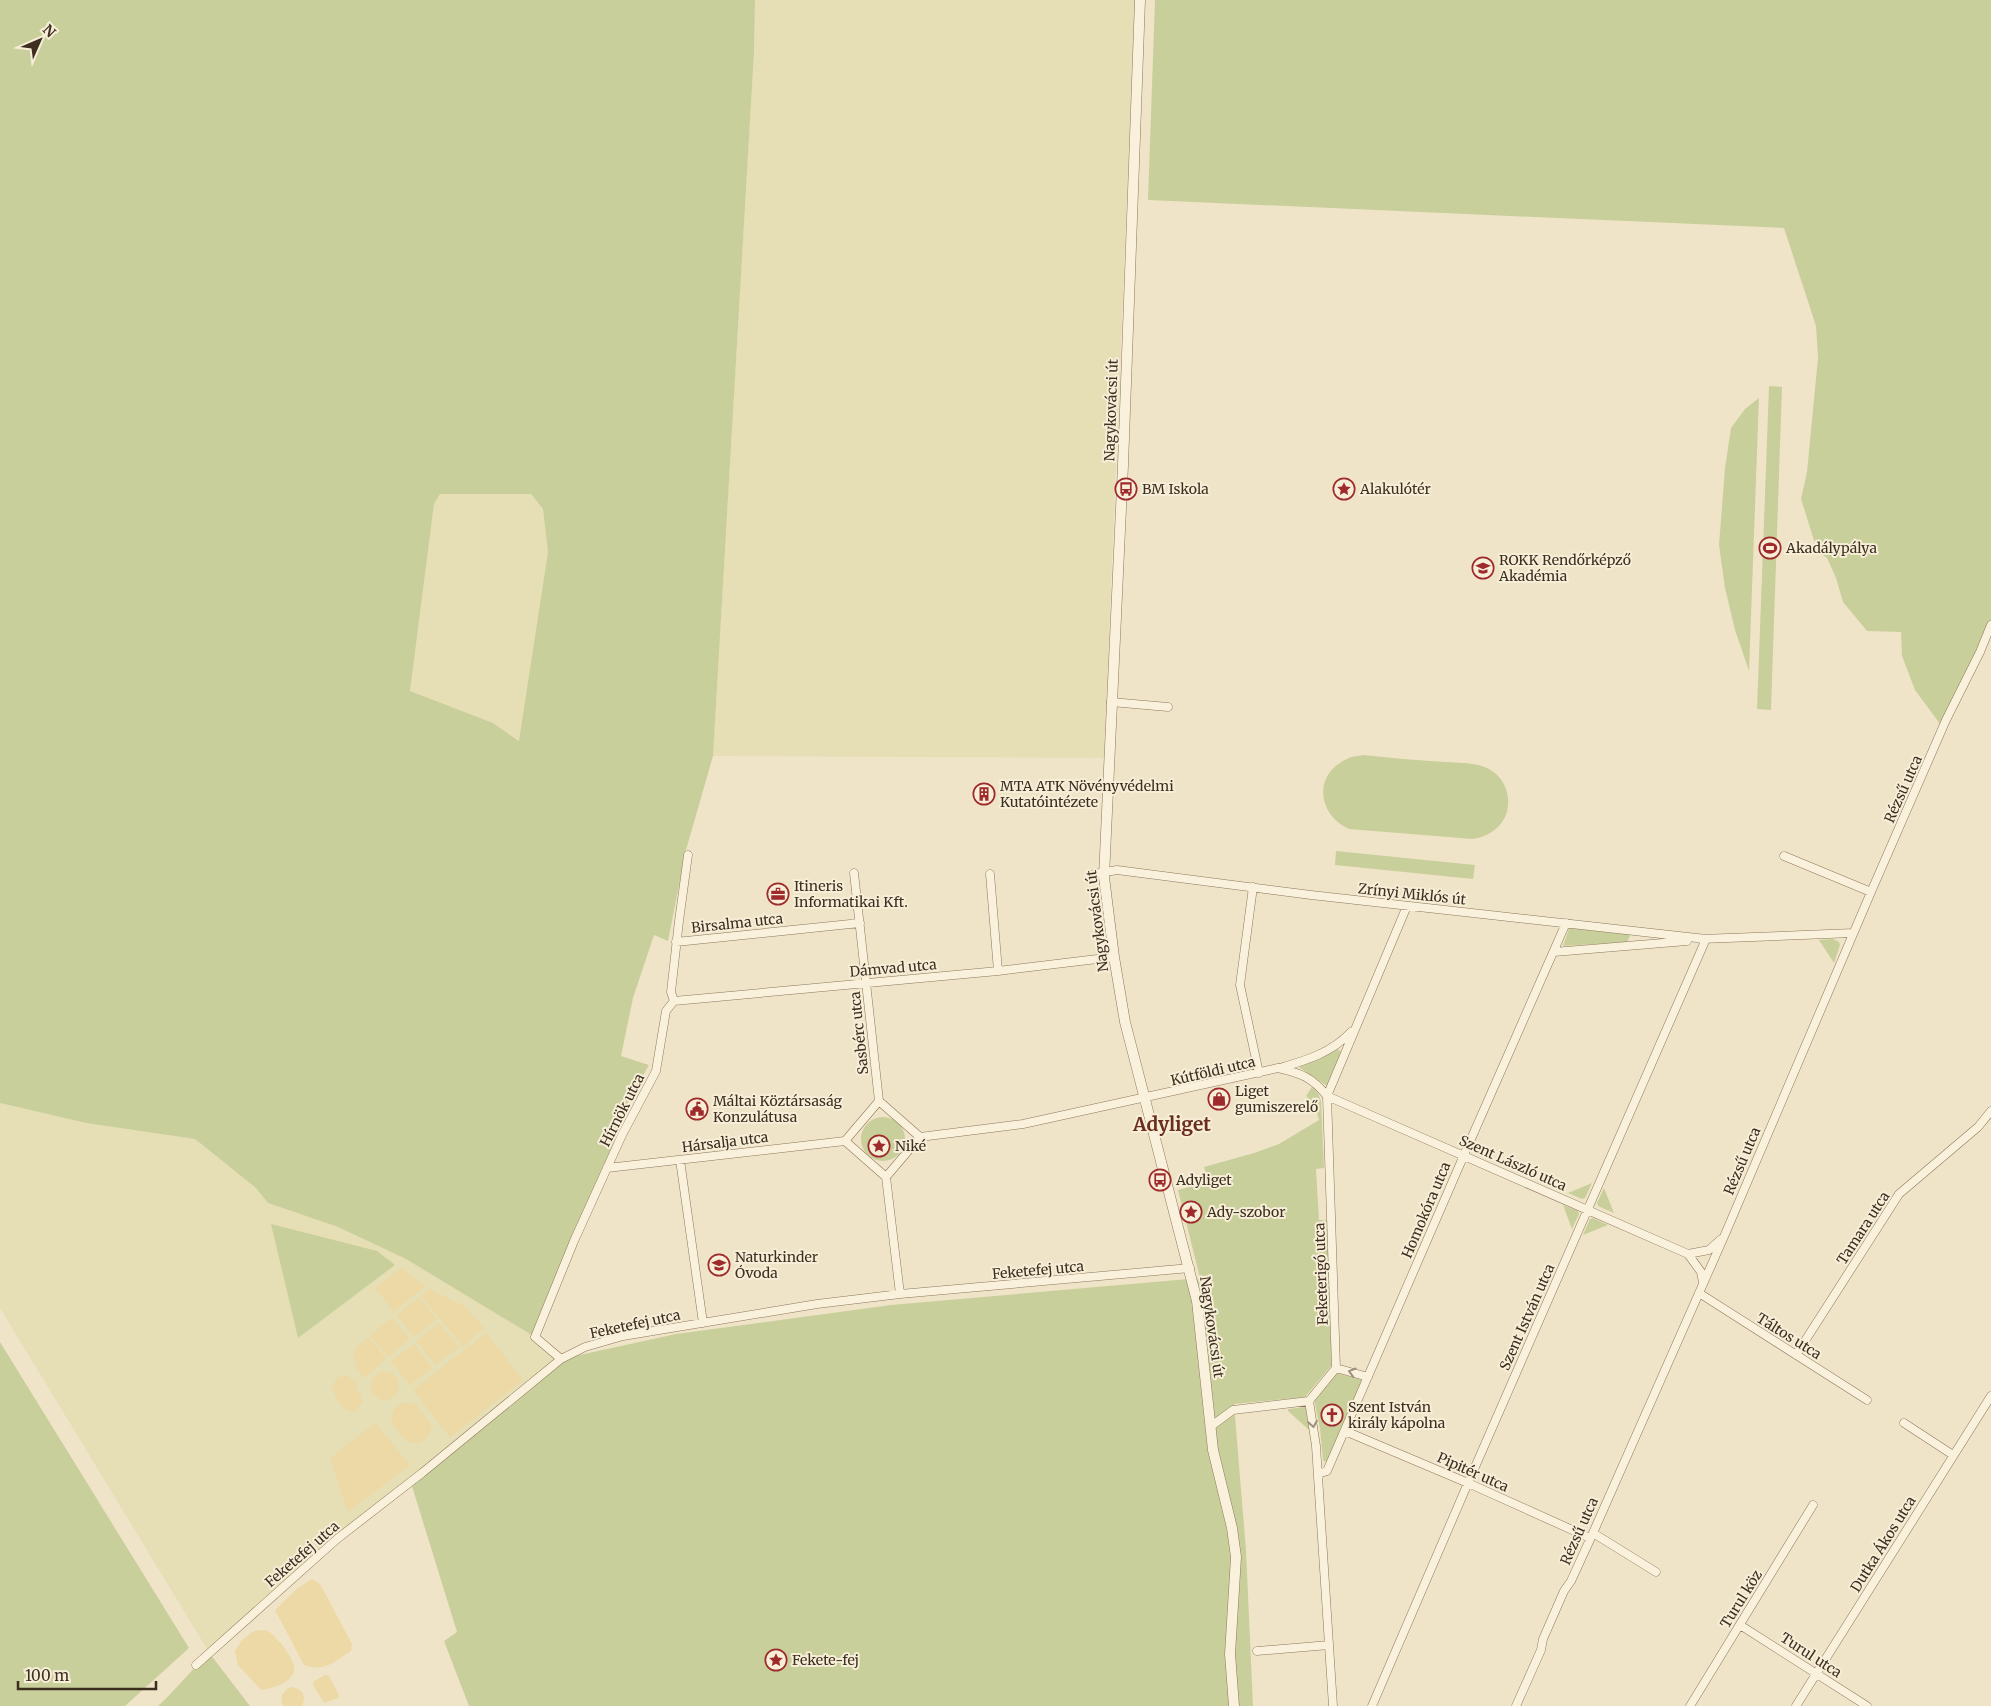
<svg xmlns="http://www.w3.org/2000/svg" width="1991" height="1706" font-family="Merriweather,serif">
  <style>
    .farmland { fill: #e6deb5 }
    .green { fill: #c9cf9b; fill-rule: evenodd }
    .sand { fill: #ecd9a5 }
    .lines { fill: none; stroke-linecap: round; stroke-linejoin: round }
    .minor-casing { stroke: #8d765c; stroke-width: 9 }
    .tertiary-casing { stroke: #8d765c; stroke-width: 11 }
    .minor { stroke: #faf1dc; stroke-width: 8 }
    .tertiary { stroke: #faf1dc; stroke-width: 10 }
    .oneway { stroke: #9c907e }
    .labels { text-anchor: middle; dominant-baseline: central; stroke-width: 4; stroke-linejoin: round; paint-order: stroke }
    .street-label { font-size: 14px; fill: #3d2e20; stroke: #f7eed8 }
    .poi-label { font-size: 14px; fill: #3d2e20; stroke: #f7eed8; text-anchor: start }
    .district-label { font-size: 19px; font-weight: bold; fill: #6b2e1e; stroke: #f7eed8 }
  </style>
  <rect width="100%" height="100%" fill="#f0e4c8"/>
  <path class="farmland" d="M755,0H1135L1104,758L713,756L754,52Z
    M440,494H531L543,509L548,552L520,741L493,723L410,691L434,504Z
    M0,1103L86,1123L195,1139L256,1188L268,1203L338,1227L406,1259L535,1337L561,1359L340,1539L210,1654L0,1308Z"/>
  <path class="green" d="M0,0H755L754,52L713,756L686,850L668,941L654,935L633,998L621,1056L649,1065L622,1113L607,1168L535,1337L406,1259L338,1227L268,1203L256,1188L195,1139L86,1123L0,1103ZM440,494H531L543,509L548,552L519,741L493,723L410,691L434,504Z
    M1155,0H1991V625L1943,728L1915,690L1902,656L1901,632L1867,631L1843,602L1836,578L1827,558L1817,550L1801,499L1807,472L1818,358L1816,326L1784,228L1148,200Z
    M1769,386L1782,387L1771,710L1757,709Z
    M1759,398L1749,671L1735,630L1725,588L1719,545L1725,468L1731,428L1745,409Z
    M1363,755C1390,758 1417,760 1444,762C1459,763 1476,762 1489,769C1505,778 1511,795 1507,812C1502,828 1488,837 1472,839L1349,829C1317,814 1313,774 1347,759C1352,756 1358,756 1363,755Z
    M1336,851L1475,865L1473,879L1335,865Z
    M1570,926L1631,934L1627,942L1563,946Z
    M1833,939L1839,942L1840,945L1834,963L1819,940Z
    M1338,1049L1341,1052L1327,1086L1299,1067L1302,1064Z
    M1312,1087L1318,1093L1321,1101L1324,1168L1316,1169L1319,1220H1327L1332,1365L1305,1397L1234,1404L1246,1550L1253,1706H469L444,1641L457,1632L411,1483L561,1359L676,1334L891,1305L1200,1278L1178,1190L1208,1182L1204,1167L1254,1153L1279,1144L1319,1120L1315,1106L1306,1096Z
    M861 1139a22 22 0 1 1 44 0a22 22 0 1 1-44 0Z
    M1592,1183L1585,1198L1582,1199L1568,1193Z
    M1604,1188L1614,1213L1598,1206L1597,1203Z
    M1563,1205L1578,1211L1579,1214L1572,1229Z
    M1593,1218L1608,1225L1583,1235L1590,1219Z
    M271,1224L377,1251L395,1265L298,1338Z
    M0,1342L189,1648L125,1706H0Z
    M1336,1373L1362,1380L1328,1460L1325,1462L1323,1460L1320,1429L1314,1399Z
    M1305,1407L1306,1408L1311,1430H1309L1288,1411V1409Z
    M210,1654L250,1706H158C177,1689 191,1669 210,1654Z"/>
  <path class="sand" d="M401,1268L425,1286L394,1312L375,1288Z
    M429,1289L464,1306L484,1328L463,1346L421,1296Z
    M419,1297L437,1319L414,1337L397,1315Z
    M392,1318L410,1339L388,1357L370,1335Z
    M439,1323L459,1347L436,1365L416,1341Z
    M486,1333L523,1380L450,1437L413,1390Z
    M369,1337L386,1359L364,1378L357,1369L353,1355L357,1347Z
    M414,1344L432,1368L410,1385L391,1361Z
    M371 1386a14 14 0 1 1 28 0a14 14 0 1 1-28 0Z
    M347,1375L355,1382L363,1402L354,1411C342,1411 335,1398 332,1387L337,1378Z
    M404,1402L417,1405L432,1426C428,1439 421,1447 406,1441L392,1424C391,1413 394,1407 404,1402Z
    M375,1423L410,1465L348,1512L330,1458Z
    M312,1579L320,1584L352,1644L351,1651C334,1661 325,1673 304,1665L275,1610L298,1588Z
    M254,1631C258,1631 265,1629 269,1632C277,1637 297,1661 294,1671C290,1684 273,1688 261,1690L238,1665L235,1651L242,1640Z
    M325,1675L329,1676L339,1695L338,1698L324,1703L313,1685L314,1681Z
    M291,1687C302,1688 307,1696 302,1706H284C278,1698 283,1691 291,1687Z"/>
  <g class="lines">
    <g class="minor-casing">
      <path id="minor" d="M1111,702L1168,707
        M1784,856L1871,892
        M854,873L879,1101
        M990,874L998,971
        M1094,874L1117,870L1311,895L1706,939
        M1253,887L1240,985L1259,1073
        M1701,939L1853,933
        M676,942L860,923
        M1554,952L1687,941
        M674,1001L998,971L1114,957
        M1280,1068C1307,1060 1331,1053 1351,1032
        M879,1101L920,1137
        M920,1137L1023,1124L1278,1068C1300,1073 1312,1077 1327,1096L1688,1254L1709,1250L1720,1240
        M845,1141L886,1177L920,1137
        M845,1141L879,1101
        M680,1160L703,1323
        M607,1168L845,1141
        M886,1177L900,1294
        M1688,1254L1701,1272L1703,1282
        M1699,1293L1867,1400
        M1796,1355L1899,1194L1978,1127L1991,1111
        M561,1359L535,1337L574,1241L622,1135L656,1071L666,1011L674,1001L671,992L679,921L688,855
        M1336,1368L1368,1377
        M1904,1423L1953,1455
        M1210,1427L1233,1410L1309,1401
        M1345,1431L1468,1483L1590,1538
        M1318,1474L1327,1471L1330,1464L1464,1155L1566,923
        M1593,1533L1656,1572
        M1740,1625L1867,1706
        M1257,1651L1329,1645
        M196,1665L337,1539L422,1473L561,1359L585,1347L623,1336L817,1304L900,1294L1190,1268
        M1333,1706L1316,1446L1309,1401L1336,1368L1327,1096L1407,906
        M1372,1706L1468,1483L1706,939
        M1516,1706L1541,1650L1543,1639L1564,1591L1571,1581L1593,1533L1726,1232L1871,892L1946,720L1980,652L1991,625
        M1690,1706L1813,1505
        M1796,1706L1991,1396"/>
    </g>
    <g class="tertiary-casing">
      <path id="tertiary" d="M1140,0L1123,465L1104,877L1114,957L1125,1022L1197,1301L1213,1450L1232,1528L1236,1557L1230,1654L1234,1706"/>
    </g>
    <use href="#minor" class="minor"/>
    <use href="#tertiary" class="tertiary"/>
  </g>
  <defs><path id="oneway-chevron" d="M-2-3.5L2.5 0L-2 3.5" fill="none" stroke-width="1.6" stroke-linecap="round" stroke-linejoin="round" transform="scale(1.25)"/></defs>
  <g class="oneway">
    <use href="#oneway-chevron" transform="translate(1352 1372) rotate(-164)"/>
    <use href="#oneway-chevron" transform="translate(1313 1424) rotate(80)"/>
  </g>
  <defs>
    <g id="bus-ring" transform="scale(1.125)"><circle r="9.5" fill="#f7eed8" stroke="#9e2a2b" stroke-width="1.5"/><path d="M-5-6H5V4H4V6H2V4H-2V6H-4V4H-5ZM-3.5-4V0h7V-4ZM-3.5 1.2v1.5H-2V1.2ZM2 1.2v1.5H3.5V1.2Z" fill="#9e2a2b"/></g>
    <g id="sight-ring" transform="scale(1.125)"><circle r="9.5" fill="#f7eed8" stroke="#9e2a2b" stroke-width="1.5"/><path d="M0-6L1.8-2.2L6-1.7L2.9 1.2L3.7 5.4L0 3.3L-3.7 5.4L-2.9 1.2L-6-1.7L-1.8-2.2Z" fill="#9e2a2b"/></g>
    <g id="stadium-ring" transform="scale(1.125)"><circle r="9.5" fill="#f7eed8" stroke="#9e2a2b" stroke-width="1.5"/><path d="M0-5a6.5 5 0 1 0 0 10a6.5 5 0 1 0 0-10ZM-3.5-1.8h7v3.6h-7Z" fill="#9e2a2b"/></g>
    <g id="school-ring" transform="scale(1.125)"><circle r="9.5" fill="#f7eed8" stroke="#9e2a2b" stroke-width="1.5"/><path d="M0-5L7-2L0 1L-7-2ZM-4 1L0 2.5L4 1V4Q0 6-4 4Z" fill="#9e2a2b"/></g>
    <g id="building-ring" transform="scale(1.125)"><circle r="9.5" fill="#f7eed8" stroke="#9e2a2b" stroke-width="1.5"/><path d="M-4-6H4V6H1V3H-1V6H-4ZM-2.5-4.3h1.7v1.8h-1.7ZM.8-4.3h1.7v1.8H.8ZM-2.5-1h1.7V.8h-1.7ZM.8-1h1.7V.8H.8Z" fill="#9e2a2b"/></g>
    <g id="office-ring" transform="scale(1.125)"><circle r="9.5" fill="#f7eed8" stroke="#9e2a2b" stroke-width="1.5"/><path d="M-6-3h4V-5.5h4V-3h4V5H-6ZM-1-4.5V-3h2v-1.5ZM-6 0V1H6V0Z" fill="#9e2a2b"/></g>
    <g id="shop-ring" transform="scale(1.125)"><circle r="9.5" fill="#f7eed8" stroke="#9e2a2b" stroke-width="1.5"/><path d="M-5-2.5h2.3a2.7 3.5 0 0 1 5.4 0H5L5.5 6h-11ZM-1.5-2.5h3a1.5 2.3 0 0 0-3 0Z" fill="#9e2a2b"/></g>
    <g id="civic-ring" transform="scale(1.125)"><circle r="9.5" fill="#f7eed8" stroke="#9e2a2b" stroke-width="1.5"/><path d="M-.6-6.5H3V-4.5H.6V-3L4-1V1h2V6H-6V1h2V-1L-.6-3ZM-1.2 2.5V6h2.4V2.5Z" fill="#9e2a2b"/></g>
    <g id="church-ring" transform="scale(1.125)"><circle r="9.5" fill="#f7eed8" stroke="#9e2a2b" stroke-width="1.5"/><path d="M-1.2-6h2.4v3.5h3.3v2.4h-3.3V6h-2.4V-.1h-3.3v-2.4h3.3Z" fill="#9e2a2b"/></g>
  </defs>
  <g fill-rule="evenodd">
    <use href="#bus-ring" x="1126" y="489"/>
    <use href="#sight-ring" x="1344" y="489"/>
    <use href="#stadium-ring" x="1770" y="548"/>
    <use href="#school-ring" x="1483" y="568"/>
    <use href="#building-ring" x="984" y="794"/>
    <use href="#office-ring" x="778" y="894"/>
    <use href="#shop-ring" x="1219" y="1099"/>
    <use href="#civic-ring" x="697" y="1109"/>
    <use href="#sight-ring" x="879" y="1146"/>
    <use href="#bus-ring" x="1160" y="1180"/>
    <use href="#sight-ring" x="1191" y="1212"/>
    <use href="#school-ring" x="719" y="1265"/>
    <use href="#church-ring" x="1332" y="1415"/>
    <use href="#sight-ring" x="776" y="1660"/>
  </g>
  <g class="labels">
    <g class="street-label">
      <text transform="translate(1111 410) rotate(-88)">Nagykovácsi út</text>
      <text transform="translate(1903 789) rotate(-66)">Rézsű utca</text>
      <text transform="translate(1412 894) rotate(6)">Zrínyi Miklós út</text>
      <text transform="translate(1097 921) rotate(-97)">Nagykovácsi út</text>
      <text transform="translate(737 923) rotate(-6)">Birsalma utca</text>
      <text transform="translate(893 968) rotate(-5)">Dámvad utca</text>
      <text transform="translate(859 1033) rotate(-96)">Sasbérc utca</text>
      <text transform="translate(1213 1071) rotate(-13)">Kútföldi utca</text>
      <text transform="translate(622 1110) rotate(-63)">Hírnök utca</text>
      <text transform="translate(725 1142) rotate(-7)">Hársalja utca</text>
      <text transform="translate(1742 1161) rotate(-67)">Rézsű utca</text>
      <text transform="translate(1513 1163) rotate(24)">Szent László utca</text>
      <text transform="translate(1426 1210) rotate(-67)">Homokóra utca</text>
      <text transform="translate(1863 1228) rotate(-57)">Tamara utca</text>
      <text transform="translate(1038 1270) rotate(-5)">Feketefej utca</text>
      <text transform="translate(1321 1274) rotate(-92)">Feketerigó utca</text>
      <text transform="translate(1527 1317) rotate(-66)">Szent István utca</text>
      <text transform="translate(635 1324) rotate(-12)">Feketefej utca</text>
      <text transform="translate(1212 1327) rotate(82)">Nagykovácsi út</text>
      <text transform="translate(1789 1336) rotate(32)">Táltos utca</text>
      <text transform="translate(1473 1472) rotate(24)">Pipitér utca</text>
      <text transform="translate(1579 1531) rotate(-66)">Rézsű utca</text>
      <text transform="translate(1883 1544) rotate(-58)">Dutka Ákos utca</text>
      <text transform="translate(302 1554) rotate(-41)">Feketefej utca</text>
      <text transform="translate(1741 1599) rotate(-58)">Turul köz</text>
      <text transform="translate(1811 1655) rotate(33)">Turul utca</text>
    </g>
    <g class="poi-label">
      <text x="1142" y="489">BM Iskola</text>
      <text x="1360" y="489">Alakulótér</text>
      <text x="1786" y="548">Akadálypálya</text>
      <text x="1499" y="560">ROKK Rendőrképző<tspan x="1499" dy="16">Akadémia</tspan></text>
      <text x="1000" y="786">MTA ATK Növényvédelmi<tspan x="1000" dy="16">Kutatóintézete</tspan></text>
      <text x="794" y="886">Itineris<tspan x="794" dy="16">Informatikai Kft.</tspan></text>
      <text x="1235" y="1091">Liget<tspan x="1235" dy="16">gumiszerelő</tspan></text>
      <text x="713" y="1101">Máltai Köztársaság<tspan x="713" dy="16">Konzulátusa</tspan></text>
      <text x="895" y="1146">Niké</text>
      <text x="1176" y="1180">Adyliget</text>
      <text x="1207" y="1212">Ady-szobor</text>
      <text x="735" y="1257">Naturkinder<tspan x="735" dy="16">Óvoda</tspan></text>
      <text x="1348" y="1407">Szent István<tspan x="1348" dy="16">király kápolna</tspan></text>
      <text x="792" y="1660">Fekete-fej</text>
    </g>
    <g class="district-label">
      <text x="1172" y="1124">Adyliget</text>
    </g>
  </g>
  <g transform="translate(40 40) rotate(45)" stroke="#f7eed8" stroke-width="4" paint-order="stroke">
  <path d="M0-4L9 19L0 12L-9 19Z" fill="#3d2e20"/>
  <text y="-8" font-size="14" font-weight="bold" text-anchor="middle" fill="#3d2e20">N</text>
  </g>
  <path d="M18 1681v8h138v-8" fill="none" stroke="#3d2e20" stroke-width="2.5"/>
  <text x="25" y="1681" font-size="15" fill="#3d2e20" stroke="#f7eed8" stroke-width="4" paint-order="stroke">100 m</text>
</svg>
